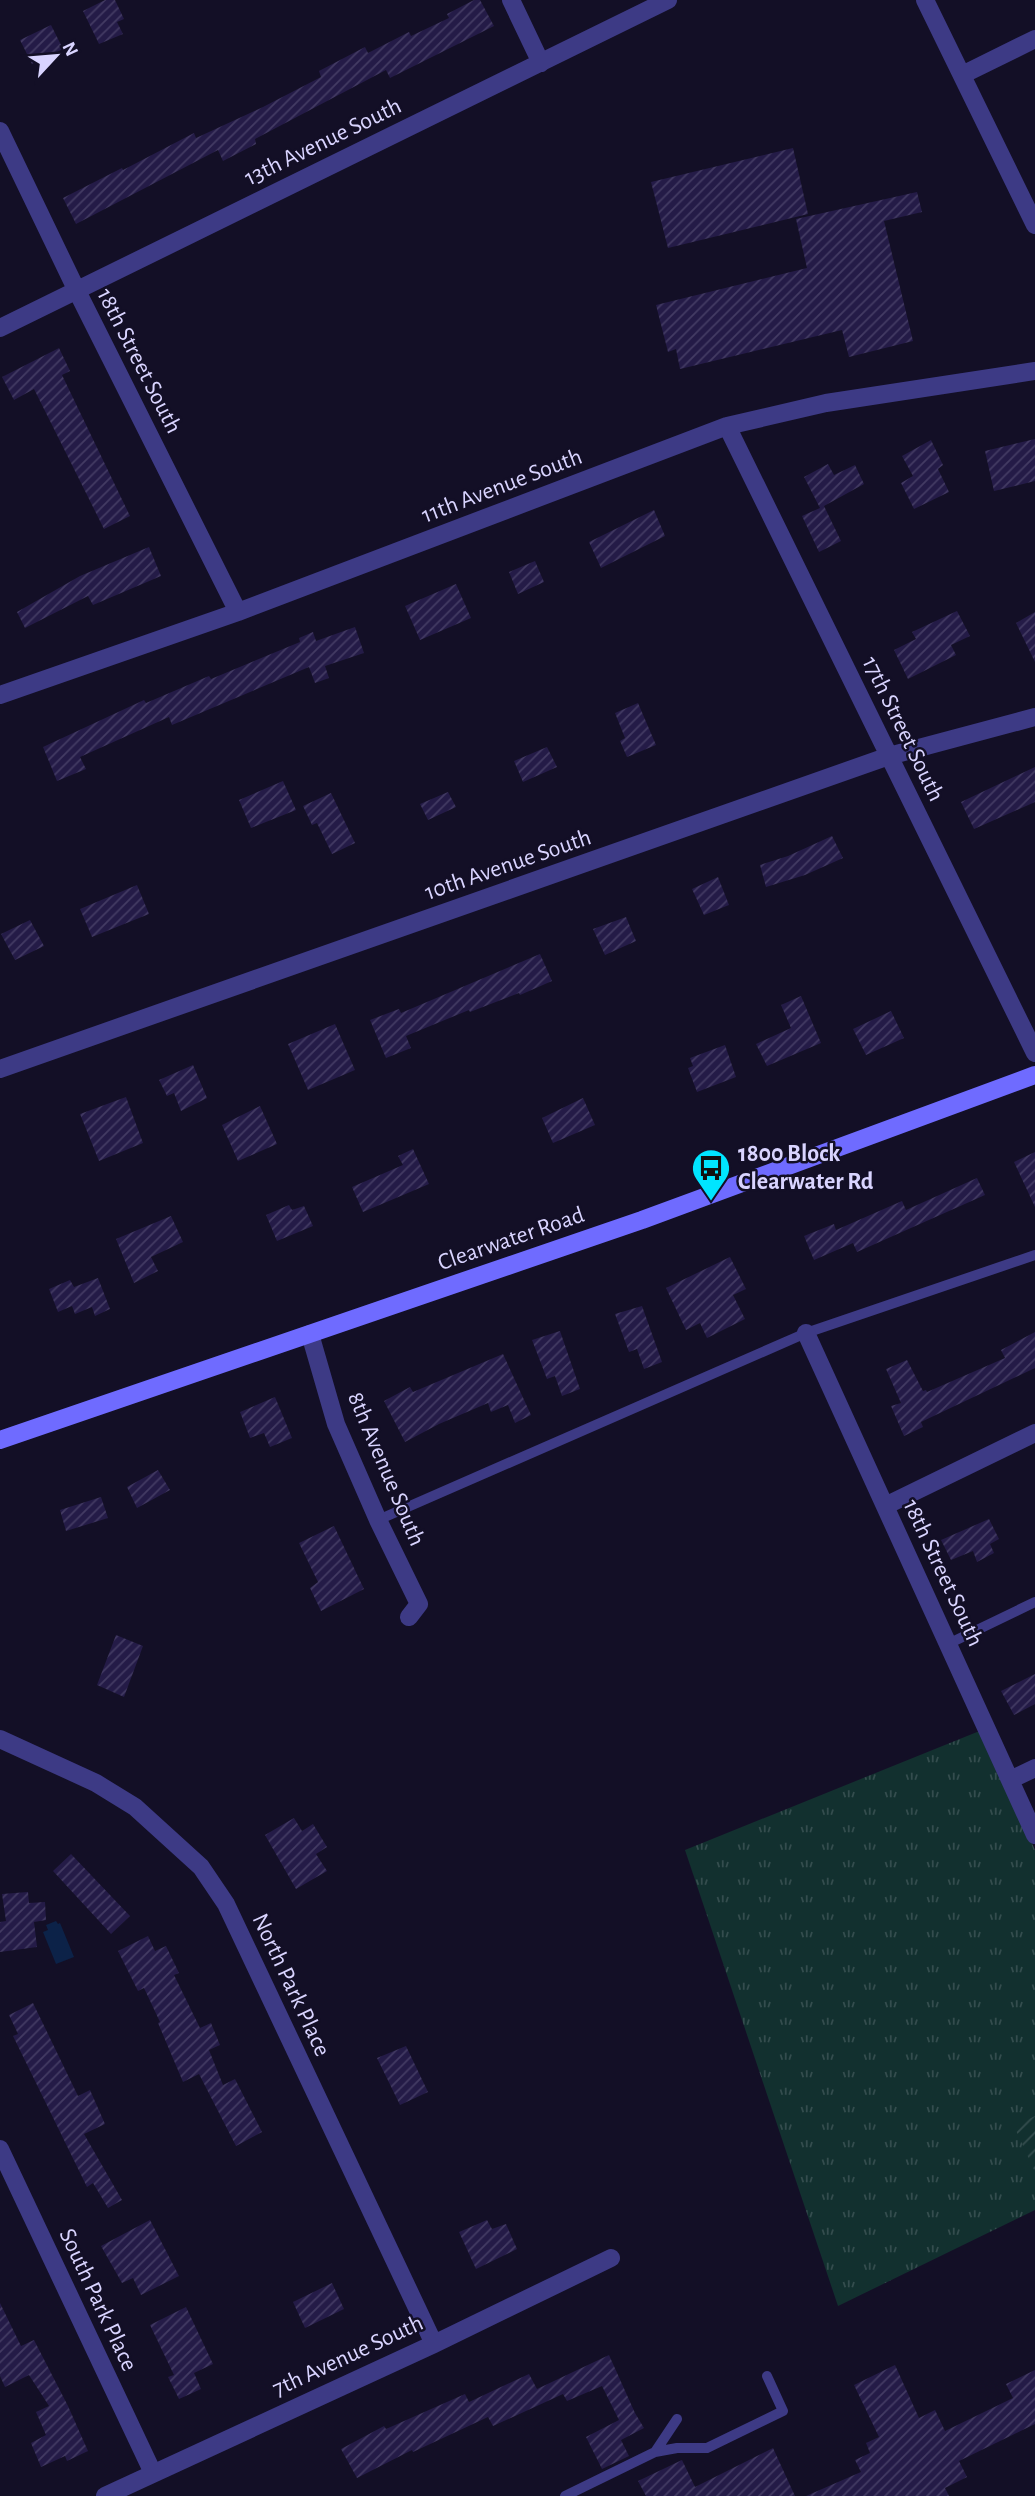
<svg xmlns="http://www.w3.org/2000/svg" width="1035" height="2496" font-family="'Alegreya Sans',sans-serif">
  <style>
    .grass { fill: url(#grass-tufts) }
    .garden { fill: url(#garden-furrows) }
    .water { fill: #0c2248 }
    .building { fill: url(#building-hatch) }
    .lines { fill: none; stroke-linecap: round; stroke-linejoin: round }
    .lane { stroke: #3d3a85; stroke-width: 10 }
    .street { stroke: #3d3a85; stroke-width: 18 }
    .secondary { stroke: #6f6bff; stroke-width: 18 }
    .labels { text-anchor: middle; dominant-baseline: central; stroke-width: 5; stroke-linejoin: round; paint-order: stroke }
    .street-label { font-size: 24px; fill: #d9d4ff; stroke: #130f26 }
    .poi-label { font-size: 24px; font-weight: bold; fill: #d9d4ff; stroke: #130f26; text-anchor: start }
  </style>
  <defs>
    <pattern id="grass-tufts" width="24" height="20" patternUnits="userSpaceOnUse" patternTransform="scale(1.75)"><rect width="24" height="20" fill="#12302f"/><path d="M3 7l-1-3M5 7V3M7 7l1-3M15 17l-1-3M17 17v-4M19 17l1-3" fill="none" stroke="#344d4e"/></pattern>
    <pattern id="garden-furrows" width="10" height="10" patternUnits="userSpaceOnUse" patternTransform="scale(1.75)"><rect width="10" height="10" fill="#12302f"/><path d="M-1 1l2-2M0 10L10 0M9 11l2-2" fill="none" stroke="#344d4e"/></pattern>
    <pattern id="building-hatch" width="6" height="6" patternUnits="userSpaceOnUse" patternTransform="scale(1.75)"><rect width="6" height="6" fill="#241b47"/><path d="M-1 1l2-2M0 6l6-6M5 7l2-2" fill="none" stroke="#433b63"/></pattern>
  </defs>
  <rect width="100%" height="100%" fill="#130f26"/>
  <path class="grass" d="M982,1730L1035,1850V2210L838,2306L685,1850Z"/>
  <path class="garden" d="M1035,2116V2172L1014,2126Z"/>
  <path class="water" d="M56,1921L58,1924L60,1923L74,1957L56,1964L43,1932L48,1930L46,1925Z"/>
  <path class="building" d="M105,0H115L124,19L117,22L123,34L99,44L83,11Z
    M474,0H480L494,26L390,78L386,70L255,139L256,144L223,161L218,150L76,224L63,198L122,168L123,170L194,133L196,138L263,107L321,77L319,71L365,47L368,53L409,32L411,36L449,18L447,14Z
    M51,25L63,49L32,64L20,40Z
    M793,148L808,214L668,248L651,182Z
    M917,192L922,212L884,221L913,341L849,357L842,330L680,369L676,349L668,352L656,305L807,268L796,219Z
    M59,348L70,371L62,375L130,516L104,529L34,389L14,400L2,377Z
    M1035,439V481L994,491L985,451Z
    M931,440L943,465L938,469L949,492L914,509L901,483L913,476L902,456Z
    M828,464L834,475L855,465L864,484L824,506L841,541L819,552L802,516L820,508L804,477Z
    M654,510L665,536L601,568L589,542Z
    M149,547L161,576L93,605L88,596L25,628L17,612L80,576Z
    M535,561L544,582L518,594L509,572Z
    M456,584L471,618L420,640L405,606Z
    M957,611L970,636L951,645L956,655L908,679L894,650L916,639L912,632Z
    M1035,612V662L1016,623Z
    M355,627L364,653L325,666L329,678L315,683L309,667L172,725L169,717L80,757L86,769L57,781L43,747L144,700L146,703L209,676L211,679L300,642L299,638L313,632L316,641Z
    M638,703L656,745L627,757L620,741L625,738L615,713Z
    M547,747L557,767L523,782L514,761Z
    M1035,767V802L974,829L961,802Z
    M283,781L296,810L251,828L239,800Z
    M448,792L456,807L428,820L420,804Z
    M331,793L355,843L332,854L317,823L312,825L303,806Z
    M832,836L843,858L805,875L766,887L760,865L788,856Z
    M718,877L729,905L704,915L692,889Z
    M137,885L149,914L92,937L80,909Z
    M626,917L636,941L605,955L593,929Z
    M30,920L44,946L15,960L1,934Z
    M540,954L552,981L520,995L519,993L470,1012L469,1010L406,1036L411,1048L386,1058L370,1020L399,1009L401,1013Z
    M801,996L821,1043L767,1066L756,1044L791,1028L781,1005Z
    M891,1011L904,1038L866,1055L853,1029Z
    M335,1024L355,1070L308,1090L288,1044Z
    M725,1045L736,1077L697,1092L688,1068L693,1066L690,1058Z
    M193,1065L207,1098L181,1111L174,1093L167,1096L159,1080Z
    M126,1097L143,1143L99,1161L80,1114Z
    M583,1098L595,1125L553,1143L542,1118Z
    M260,1106L277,1144L238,1161L222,1125Z
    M413,1149L429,1184L363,1212L352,1187L403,1165L398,1156Z
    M1035,1152V1207L1014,1162Z
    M977,1178L985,1195L857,1252L853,1243L814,1260L804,1236L834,1224L836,1230L902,1201L906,1210Z
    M289,1205L292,1210L304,1206L313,1226L277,1241L266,1215Z
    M171,1216L183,1242L151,1257L158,1271L134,1283L116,1239Z
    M730,1257L746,1289L733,1295L745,1319L707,1338L700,1323L686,1330L666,1288Z
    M98,1278L110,1309L95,1316L92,1307L75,1314L72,1306L58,1312L49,1289L70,1280L74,1287Z
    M642,1306L662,1362L644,1369L637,1349L629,1352L615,1314Z
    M560,1331L580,1389L562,1396L555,1376L547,1379L532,1340Z
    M1035,1332V1368L921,1422L923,1427L904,1436L891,1406L901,1403L886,1369L907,1360L923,1391L926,1390L927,1392L1005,1358L1001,1350Z
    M503,1354L531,1415L515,1423L508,1405L491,1412L488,1403L439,1424L405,1442L384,1401L410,1387L413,1392Z
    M275,1397L292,1438L270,1447L264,1433L250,1438L240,1412Z
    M158,1470L170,1490L137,1508L127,1487Z
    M101,1497L108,1518L66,1531L60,1510Z
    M989,1519L999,1539L990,1544L994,1553L977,1562L973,1551L951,1560L941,1540Z
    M334,1526L364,1589L321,1611L310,1588L318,1582L299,1543Z
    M116,1635L143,1646L124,1697L97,1685Z
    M1035,1674V1704L1014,1715L1001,1691Z
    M294,1818L302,1831L313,1824L327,1847L316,1854L327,1871L296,1889L265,1835Z
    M71,1854L130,1916L111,1934L53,1871Z
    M28,1892L29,1903L45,1902L46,1920L34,1922L37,1947L0,1952V1922L6,1921L2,1894Z
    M148,1936L155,1951L166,1946L179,1973L174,1975L200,2028L211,2023L220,2045L209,2050L223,2085L235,2079L262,2132L236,2146L199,2074L183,2082L158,2023L160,2022L144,1988L138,1991L118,1951Z
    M33,2003L78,2096L90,2090L105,2124L84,2134L122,2200L108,2208L93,2183L87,2187L13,2036L18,2034L9,2015Z
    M406,2046L428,2092L400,2105L377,2058Z
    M150,2220L179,2276L141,2295L133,2278L122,2283L101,2246Z
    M487,2220L492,2229L506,2224L517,2249L476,2269L459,2232Z
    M332,2283L344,2309L305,2328L293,2302Z
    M0,2303L21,2346L34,2340L68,2406L88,2451L67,2461L65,2456L41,2467L31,2443L46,2435L36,2412L49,2406L29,2375L5,2387L0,2376Z
    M186,2307L213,2364L194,2373L201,2389L179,2399L168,2377L174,2375L150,2325Z
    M609,2355L635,2413L644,2428L621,2440L629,2456L602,2469L586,2437L619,2420L602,2386L567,2401L563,2394L493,2426L488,2417L413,2452L412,2450L357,2478L341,2449L384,2426L386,2429L465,2394L469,2402L529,2374L537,2389Z
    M895,2365L919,2418L935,2410L945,2431L1013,2398L1006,2384L1035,2370V2424L959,2461L967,2477L945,2488L949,2496H806L861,2472L855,2460L870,2453L866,2443L879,2437L854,2385Z
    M773,2448L795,2496H646L638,2481L682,2460L695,2487Z"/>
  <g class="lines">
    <path class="lane" d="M378,1520L806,1333L1035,1255
      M948,1644L1035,1602
      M655,2452L677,2448H707L783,2411L767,2376
      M565,2496L655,2452L677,2419"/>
    <path class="street" d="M511,0L541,63
      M925,0L1035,225
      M962,75L1035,39
      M0,131L77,291L238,612
      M0,328L668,0
      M727,426L1035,1053
      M0,695L238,612L727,426L826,403L1035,371
      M0,1069L889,756L1035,717
      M806,1333L1035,1835
      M310,1334L336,1424L378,1520L419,1604L409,1617
      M885,1506L1035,1433
      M0,1739L96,1783L135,1807L201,1867L226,1904L434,2344
      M1010,1780L1035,1768
      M0,2149L153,2473
      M105,2496L434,2344L611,2258"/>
    <path class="secondary" d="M0,1440L642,1220L1035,1075"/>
  </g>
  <defs>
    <g id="bus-pin" transform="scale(2.0125)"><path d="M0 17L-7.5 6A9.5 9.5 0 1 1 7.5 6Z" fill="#00e5ff" stroke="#130f26"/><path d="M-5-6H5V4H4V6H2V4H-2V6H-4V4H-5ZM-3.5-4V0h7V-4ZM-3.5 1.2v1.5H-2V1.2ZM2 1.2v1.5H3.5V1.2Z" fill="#111"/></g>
  </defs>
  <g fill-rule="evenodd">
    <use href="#bus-pin" x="711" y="1168"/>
  </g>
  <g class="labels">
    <g class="street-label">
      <text transform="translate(323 142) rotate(-26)">13th Avenue South</text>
      <text transform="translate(139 361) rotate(63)">18th Street South</text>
      <text transform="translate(502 486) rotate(-21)">11th Avenue South</text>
      <text transform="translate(903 729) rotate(64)">17th Street South</text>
      <text transform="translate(508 865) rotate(-19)">10th Avenue South</text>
      <text transform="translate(511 1239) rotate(-19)">Clearwater Road</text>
      <text transform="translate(386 1469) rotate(67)">8th Avenue South</text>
      <text transform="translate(943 1573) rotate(65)">18th Street South</text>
      <text transform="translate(291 1985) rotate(65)">North Park Place</text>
      <text transform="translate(98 2300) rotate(65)">South Park Place</text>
      <text transform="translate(348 2356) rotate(-25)">7th Avenue South</text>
    </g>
    <g class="poi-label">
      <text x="738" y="1154">1800 Block<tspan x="738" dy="28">Clearwater Rd</tspan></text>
    </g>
  </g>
  <g transform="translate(56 56) rotate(64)" stroke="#130f26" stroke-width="5" paint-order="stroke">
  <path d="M0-5L12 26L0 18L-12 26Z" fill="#d9d4ff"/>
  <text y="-10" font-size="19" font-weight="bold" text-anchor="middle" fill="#d9d4ff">N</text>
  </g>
</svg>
